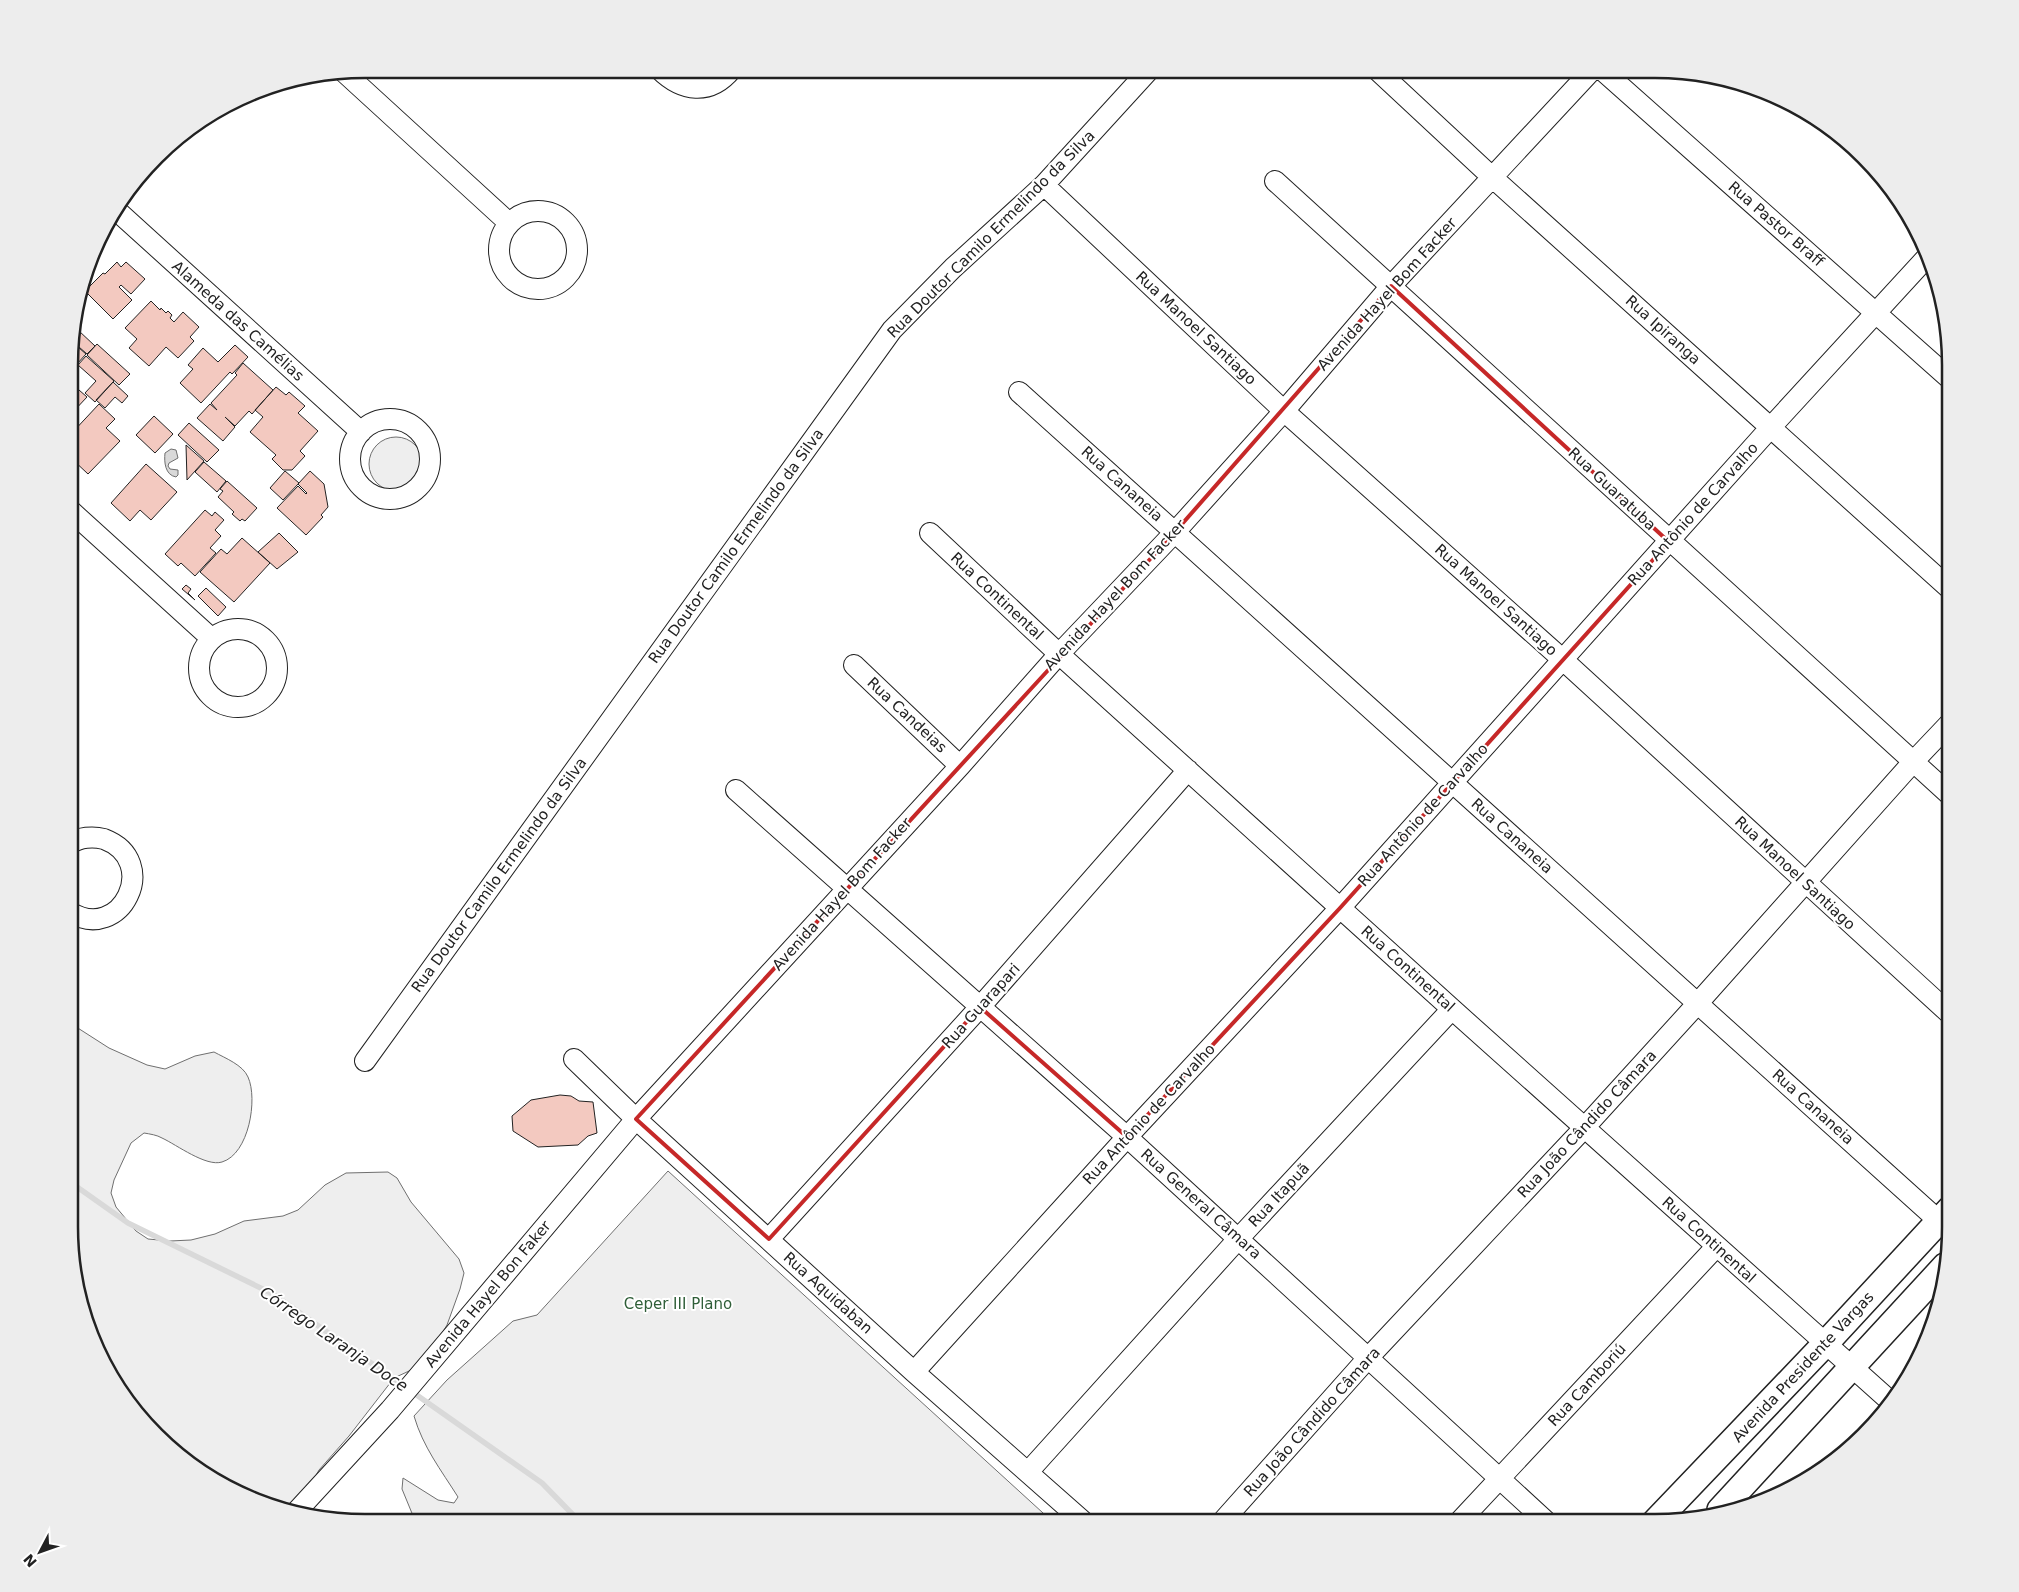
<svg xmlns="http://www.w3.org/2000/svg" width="2019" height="1592" font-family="'DejaVu Sans',sans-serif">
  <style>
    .green { fill: #eee; stroke: #6f6f6f }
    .water { fill: #d9d9d9; stroke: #6f6f6f }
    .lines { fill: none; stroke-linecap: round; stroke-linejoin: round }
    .stream { stroke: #d9d9d9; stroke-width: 5.5 }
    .building { fill: #f3c9c0; stroke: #222 }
    .minor-casing { stroke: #222; stroke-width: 22 }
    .major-casing { stroke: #222; stroke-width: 28 }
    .minor { stroke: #fff; stroke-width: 20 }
    .major { stroke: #fff; stroke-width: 25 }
    .marked { fill: none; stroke: #c62828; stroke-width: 4; stroke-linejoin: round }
    .labels { text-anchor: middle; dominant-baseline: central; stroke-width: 4; stroke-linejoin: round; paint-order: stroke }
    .street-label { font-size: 15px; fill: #222; stroke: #fff }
    .park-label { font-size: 15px; fill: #2f5e38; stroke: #fff }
    .water-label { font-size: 16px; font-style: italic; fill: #222; stroke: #fff }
    .rim { fill: none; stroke: #222; stroke-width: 2.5 }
  </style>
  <rect width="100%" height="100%" fill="#fff"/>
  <path class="green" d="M369 464a27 27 0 1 1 54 0a27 27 0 1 1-54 0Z
    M70,1023L109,1048L147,1065L165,1069L195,1056L214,1052C225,1058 243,1065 248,1077C258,1099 249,1154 222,1162C206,1167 177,1145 162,1138C157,1135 150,1134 144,1133L131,1143L114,1180L111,1193L116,1207L136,1231L148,1239L170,1241L191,1240L215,1234L244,1221L283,1216L298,1210L325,1185L346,1173L388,1172L397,1178L411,1202L459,1259L464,1273L460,1289L447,1325L430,1353L409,1371L394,1378L349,1436L319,1470L296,1511L251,1501L169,1450L99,1358L69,1247Z
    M668,1171L1054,1523H416L402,1489L403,1478L438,1500L454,1503L458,1497C441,1470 423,1447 414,1416L447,1380L513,1321L537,1315Z"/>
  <path class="water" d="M171,449L176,450L178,458L169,463L168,466L170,469L178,470V475L176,477C165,475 164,462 165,453Z"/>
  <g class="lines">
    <path class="stream" d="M70,1182L128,1223L273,1294L542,1483L581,1523"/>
  </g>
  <path class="building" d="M117,262L121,267L126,262L145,279L131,294L121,285L119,287L132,300L113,319L85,291L103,273L105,274Z
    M151,301L160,310L161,308L166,313L168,311L172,315L170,318L174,322L183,312L199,327L190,337L194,341L178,358L166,347L149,366L129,348L137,339L125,328Z
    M74,321L80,327L78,330L95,346L87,354L71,340V326Z
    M71,341L86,354L77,364L71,358Z
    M97,344L130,374L119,385L87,355Z
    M235,345L248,357L232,374L230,372L201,403L180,383L193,369L188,365L203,348L218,362Z
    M86,356L114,381L95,402L85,393L96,381L78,365Z
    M243,363L273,390L252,414L249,411L235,426L225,417L235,427L223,441L197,418L210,404L217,410L211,403L237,375L235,373Z
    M113,382L128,396L122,403L115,397L105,408L96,400Z
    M71,383L87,397L72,413L79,419L71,427Z
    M276,387L286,395L289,392L305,406L298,413L318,431L300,451L305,456L292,470H283L272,459L276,455L250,432L263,417L255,410Z
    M99,404L115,419L106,428L120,441L88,474L71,458V434Z
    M154,416L173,434L155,453L136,435Z
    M189,423L219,450L207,462L178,435Z
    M186,445L204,461L187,480Z
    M204,462L226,481L217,492L195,472Z
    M146,464L177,492L151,520L140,510L130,521L111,503Z
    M285,471L299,483L283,500L270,488Z
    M310,471L324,484L328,507L321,515L323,517L306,535L277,508L298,486L306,494L307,493L298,484Z
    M227,481L257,508L245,521L242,519L240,521L232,514L234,512L218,497L223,491L220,489Z
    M205,510L212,516L215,512L224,520L215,530L221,536L210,548L216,553L195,576L181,563L178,566L165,554Z
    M279,533L298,552L277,569L258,552Z
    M242,538L270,563L234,602L200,572L221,549L227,554Z
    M186,585L191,589L188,593L195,600L182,589Z
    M206,588L226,607L218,616L198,596Z
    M560,1095L571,1096L579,1101L593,1102L597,1133L588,1136L578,1145L538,1147L513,1131L512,1116L531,1100Z"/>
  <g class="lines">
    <g class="minor-casing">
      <path id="minor" d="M659,69C682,92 710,96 732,69
        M1376,69L1493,178L1950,589
        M1601,69L1950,379
        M344,72L509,223
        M1275,181L1950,795
        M1044,185L1284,411L1562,659L1950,1014
        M115,209L361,432
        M499 250a39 39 0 1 1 78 0a39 39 0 1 1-78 0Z
        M1019,392L1939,1221
        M350 459a40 40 0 1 1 80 0a40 40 0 1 1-80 0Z
        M71,511L212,639
        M930,533L1059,654L1452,1009L1890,1401
        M199 668a39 39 0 1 1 78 0a39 39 0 1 1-78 0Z
        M854,665L960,766
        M736,790L1127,1137L1548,1523
        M70,912C121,944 162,861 104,839C93,836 79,837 70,844
        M574,1059L636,1119L914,1372L1085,1523
        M365,1061L892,330L953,268L1044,185L1150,69
        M769,1239L980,1007L1188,770
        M914,1372L1127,1137L1340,908L1771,427L1928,256
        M1028,1472L1239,1238L1452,1009
        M297,1511L390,1410L636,1119L960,766L1059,654L1175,532L1284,411L1391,286L1593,69
        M1221,1523L1368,1358L1585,1127L1698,1003L1913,762L1950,723
        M1458,1523L1716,1247"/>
    </g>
    <g class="major-casing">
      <path id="major" d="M1720,1510L1945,1266
        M1654,1523L1826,1343L1950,1209"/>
    </g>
    <use href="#minor" class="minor"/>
    <use href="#major" class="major"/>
  </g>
  <path class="marked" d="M1391,286L1669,542L1340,908L1127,1137L980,1007L769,1239L636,1119L1175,532Z"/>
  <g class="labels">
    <g class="street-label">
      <text transform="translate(1776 224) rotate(41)">Rua Pastor Braff</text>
      <text transform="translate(991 234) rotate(-45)">Rua Doutor Camilo Ermelindo da Silva</text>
      <text transform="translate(1387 294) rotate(-48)">Avenida Hayel Bom Facker</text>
      <text transform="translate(238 321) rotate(42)">Alameda das Camélias</text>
      <text transform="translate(1196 328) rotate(43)">Rua Manoel Santiago</text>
      <text transform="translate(1663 330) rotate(42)">Rua Ipiranga</text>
      <text transform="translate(1122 484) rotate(42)">Rua Cananeia</text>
      <text transform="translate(1612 489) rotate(43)">Rua Guaratuba</text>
      <text transform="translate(1693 514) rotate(-48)">Rua Antônio de Carvalho</text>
      <text transform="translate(736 546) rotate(-54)">Rua Doutor Camilo Ermelindo da Silva</text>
      <text transform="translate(1115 595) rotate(-47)">Avenida Hayel Bom Facker</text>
      <text transform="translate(997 596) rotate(43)">Rua Continental</text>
      <text transform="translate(1496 600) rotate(42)">Rua Manoel Santiago</text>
      <text transform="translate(907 715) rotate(43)">Rua Candeias</text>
      <text transform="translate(1423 815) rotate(-48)">Rua Antônio de Carvalho</text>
      <text transform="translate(1512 836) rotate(42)">Rua Cananeia</text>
      <text transform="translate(1795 873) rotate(43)">Rua Manoel Santiago</text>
      <text transform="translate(499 875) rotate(-54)">Rua Doutor Camilo Ermelindo da Silva</text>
      <text transform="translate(842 894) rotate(-48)">Avenida Hayel Bom Facker</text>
      <text transform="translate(1408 969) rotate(42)">Rua Continental</text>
      <text transform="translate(981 1006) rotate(-48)">Rua Guarapari</text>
      <text transform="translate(1813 1107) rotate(42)">Rua Cananeia</text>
      <text transform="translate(1149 1114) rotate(-47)">Rua Antônio de Carvalho</text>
      <text transform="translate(1587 1124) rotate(-47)">Rua João Cândido Câmara</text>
      <text transform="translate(1279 1195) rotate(-47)">Rua Itapuã</text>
      <text transform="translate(1201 1204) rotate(42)">Rua General Câmara</text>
      <text transform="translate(1709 1240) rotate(42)">Rua Continental</text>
      <text transform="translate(828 1293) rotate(42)">Rua Aquidaban</text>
      <text transform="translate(488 1294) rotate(-50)">Avenida Hayel Bon Faker</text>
      <text transform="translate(1803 1367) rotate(-47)">Avenida Presidente Vargas</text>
      <text transform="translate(1587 1385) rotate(-47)">Rua Camboriú</text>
      <text transform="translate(1312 1422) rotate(-48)">Rua João Cândido Câmara</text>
    </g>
    <g class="park-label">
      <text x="678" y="1304">Ceper III Plano</text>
    </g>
    <g class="water-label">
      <text transform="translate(334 1339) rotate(34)">Córrego Laranja Doce</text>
    </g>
  </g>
  <path d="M0 0H2019V1592H0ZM365 78H1655A287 287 0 0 1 1942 365V1227A287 287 0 0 1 1655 1514H365A287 287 0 0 1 78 1227V365A287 287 0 0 1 365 78Z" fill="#ededed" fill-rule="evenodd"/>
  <path class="rim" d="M365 78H1655A287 287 0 0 1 1942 365V1227A287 287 0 0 1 1655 1514H365A287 287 0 0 1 78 1227V365A287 287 0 0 1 365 78Z"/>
  <g transform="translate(40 1552) rotate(229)" stroke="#ffffff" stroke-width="4" paint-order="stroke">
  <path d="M0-4L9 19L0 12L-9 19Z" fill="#222222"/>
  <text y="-8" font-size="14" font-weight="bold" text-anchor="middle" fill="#222222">N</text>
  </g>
</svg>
